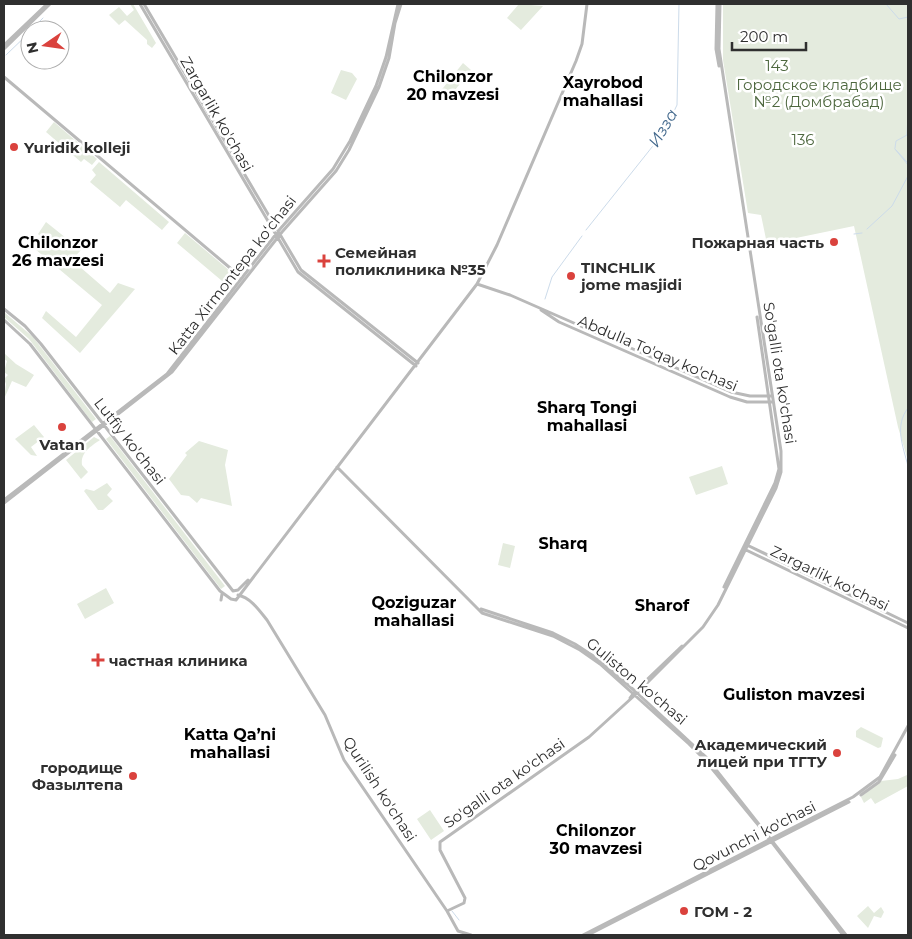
<svg xmlns="http://www.w3.org/2000/svg" width="912" height="939" font-family="Montserrat,sans-serif">
  <style>
    .green { fill: #e4ebde }
    .lines { fill: none; stroke-linecap: round; stroke-linejoin: round }
    .stream { stroke: #ccdbea; stroke-width: 1 }
    .secondary { stroke: #b9b9b9; stroke-width: 3 }
    .poi-dot { fill: #da423d; stroke: #fff; stroke-width: 2 }
    .labels { text-anchor: middle; dominant-baseline: central; stroke-width: 5; stroke-linejoin: round; paint-order: stroke }
    .park-label { font-size: 15px; fill: #4e683f; stroke: #fff }
    .street-label { font-size: 15px; fill: #2f2f2f; stroke: #fff }
    .poi-label { font-size: 15px; font-weight: bold; fill: #2f2f2f; stroke: #fff; text-anchor: start }
    .neighbourhood-label { font-size: 16px; font-weight: bold; fill: #000; stroke: #fff }
    .water-label { font-size: 16px; font-style: italic; fill: #42688c; stroke: #fff }
  </style>
  <rect width="100%" height="100%" fill="#fff"/>
  <path class="green" d="M130,4H133L156,43L152,48L147,44V40L125,20L119,25L109,15L119,7L127,16L134,10Z
    M519,4L543,6L521,30L507,18Z
    M723,4H908V461L898,427L854,226L767,244L761,215L748,213L723,60Z
    M463,63L471,70L447,100L439,93Z
    M341,70L352,73L357,79L346,100L331,93Z
    M54,122L97,159L92,165L84,159L81,162L46,132Z
    M99,162L169,222L162,230L126,200L120,207L90,182L96,175L92,170Z
    M46,222L81,250L72,260L110,293L118,283L135,289L80,353L42,318L46,311L76,337L102,305L29,244L31,242L34,245H45L47,242L38,234Z
    M185,233L236,276L228,286L177,243Z
    M4,312L33,337L96,419L92,422L29,339L4,317Z
    M4,353L16,364L34,375L26,387L12,381L4,399L6,384L4,379L8,375L4,372L7,361L4,359Z
    M34,425L44,437L31,447L37,456L31,455L15,439Z
    M110,436L225,586L221,589L106,439Z
    M94,437L100,440C93,445 80,452 82,465L88,472L81,479L66,460Z
    M199,441L228,450L225,465L232,506L201,498L197,503L189,496L181,495L169,479L187,455L185,453Z
    M722,466L728,484L696,495L689,477Z
    M107,483L112,489L107,495L113,501L103,510H98L84,491L86,489L94,491Z
    M503,543L515,546L510,568L498,565Z
    M106,588L114,603L85,619L77,604Z
    M861,727L883,738L881,747L878,748L856,737V731Z
    M907,775L908,786L875,804L871,798L864,803L861,797L881,781L898,779Z
    M430,810L444,831L431,840L417,819Z
    M868,906L874,913L881,907L884,912L881,918L874,916L868,928L857,916Z"/>
  <g class="lines">
    <path class="stream" d="M886,4L899,19L908,17
      M31,30L43,18
      M6,55L30,32
      M895,148L896,141L907,135L908,114
      M895,149L908,165
      M895,149L908,163
      M867,229L892,206L908,176
      M586,230L664,132L677,105L679,4
      M854,234L862,233
      M545,299L552,277L582,236
      M908,408C894,426 903,446 908,466
      M452,911L459,920"/>
    <path class="secondary" d="M140,4L298,272L416,366
      M144,4L301,270L418,363
      M717,4L716,49L719,66
      M4,45L47,4
      M4,49L50,4
      M4,77L242,278
      M477,284L510,295L731,392L750,396H771
      M4,309L25,326L41,344L233,591
      M541,310L559,322L730,397L747,402H772
      M4,320L30,344L220,591L231,599L236,600L477,284L497,245L576,61L582,44L587,4
      M337,467L482,613L553,636L580,650L600,664L689,744L704,759L764,832L843,935
      M4,500L167,374L280,229L333,169L350,141L376,86L386,57L398,4
      M4,503L172,372L282,232L336,171L349,150L379,87L389,58L395,23L401,4
      M747,545L908,623
      M744,549L908,628
      M724,587L775,483L779,469L757,317
      M233,591L238,590L248,580
      M238,595C251,598 259,610 267,620L325,715L344,760L447,911L458,931L471,935
      M221,600L222,594
      M481,609L553,633L575,644L598,659L635,691L706,757L846,935
      M630,698L635,691L682,646
      M861,795L879,782L895,755
      M447,911L464,903L465,898L440,850V842L589,737L635,695L703,627L718,605L776,488L781,472V451L719,49L720,4
      M583,935L853,797L880,777L908,726
      M588,935L849,802"/>
  </g>
  <g class="poi-dot">
    <circle cx="14" cy="147" r="5"/>
    <circle cx="834" cy="242" r="5"/>
    <path d="M321.5 253.5h5v5h5v5h-5v5h-5v-5h-5v-5h5z"/>
    <circle cx="571" cy="276" r="5"/>
    <circle cx="62" cy="427" r="5"/>
    <path d="M95.5 652.5h5v5h5v5h-5v5h-5v-5h-5v-5h5z"/>
    <circle cx="837" cy="753" r="5"/>
    <circle cx="133" cy="776" r="5"/>
    <circle cx="684" cy="911" r="5"/>
  </g>
  <g class="labels">
    <g class="park-label">
      <text x="777" y="65">143</text>
      <text x="819" y="84">Городское кладбище<tspan x="819" dy="17">№2 (Домбрабад)</tspan></text>
      <text x="803" y="139">136</text>
    </g>
    <g class="street-label">
      <text transform="translate(217 114) rotate(60)">Zargarlik ko'chasi</text>
      <text transform="translate(232 275) rotate(-52)">Katta Xirmontepa koʻchasi</text>
      <text transform="translate(658 353) rotate(23)">Abdulla To'qay ko'chasi</text>
      <text transform="translate(780 373) rotate(81)">So'galli ota ko'chasi</text>
      <text transform="translate(130 441) rotate(52)">Lutfiy ko'chasi</text>
      <text transform="translate(830 578) rotate(26)">Zargarlik ko'chasi</text>
      <text transform="translate(637 681) rotate(40)">Guliston ko'chasi</text>
      <text transform="translate(504 783) rotate(-35)">So'galli ota ko'chasi</text>
      <text transform="translate(380 789) rotate(57)">Qurilish ko'chasi</text>
      <text transform="translate(754 836) rotate(-27)">Qovunchi ko'chasi</text>
    </g>
    <g class="poi-label">
      <text x="24" y="147">Yuridik kolleji</text>
      <text x="824" y="242" text-anchor="end">Пожарная часть</text>
      <text x="335" y="252">Семейная<tspan x="335" dy="17">поликлиника №35</tspan></text>
      <text x="581" y="267">TINCHLIK<tspan x="581" dy="17">jome masjidi</tspan></text>
      <text x="62" y="444" text-anchor="middle">Vatan</text>
      <text x="109" y="660">частная клиника</text>
      <text x="827" y="744" text-anchor="end">Академический<tspan x="827" dy="17">лицей при ТГТУ</tspan></text>
      <text x="123" y="767" text-anchor="end">городище<tspan x="123" dy="17">Фазылтепа</tspan></text>
      <text x="694" y="911">ГОМ - 2</text>
    </g>
    <g class="neighbourhood-label">
      <text x="453" y="76">Chilonzor<tspan x="453" dy="18">20 mavzesi</tspan></text>
      <text x="603" y="82">Xayrobod<tspan x="603" dy="18">mahallasi</tspan></text>
      <text x="58" y="242">Chilonzor<tspan x="58" dy="18">26 mavzesi</tspan></text>
      <text x="587" y="407">Sharq Tongi<tspan x="587" dy="18">mahallasi</tspan></text>
      <text x="563" y="543">Sharq</text>
      <text x="414" y="602">Qoziguzar<tspan x="414" dy="18">mahallasi</tspan></text>
      <text x="662" y="605">Sharof</text>
      <text x="794" y="694">Guliston mavzesi</text>
      <text x="230" y="734">Katta Qaʼni<tspan x="230" dy="18">mahallasi</tspan></text>
      <text x="596" y="830">Chilonzor<tspan x="596" dy="18">30 mavzesi</tspan></text>
    </g>
    <g class="water-label">
      <text transform="translate(663 128) rotate(-59)">Изза</text>
    </g>
  </g>
  <rect width="912" height="939" fill="none" stroke="#2f2f2f" stroke-width="10"/>
  <g transform="translate(45 45) rotate(257)"><circle r="24" fill="#ffffff" stroke="#acacac"/>
  <path d="M0-4L9 19L0 12L-9 19Z" fill="#da423d"/>
  <text y="-8" font-size="14" font-weight="bold" text-anchor="middle" fill="#2f2f2f">N</text>
  </g>
  <path d="M732 42v8h74v-8" fill="none" stroke="#2f2f2f" stroke-width="2.5"/>
  <text x="740" y="42" font-size="15" fill="#2f2f2f" stroke="#ffffff" stroke-width="4" paint-order="stroke">200 m</text>
</svg>
